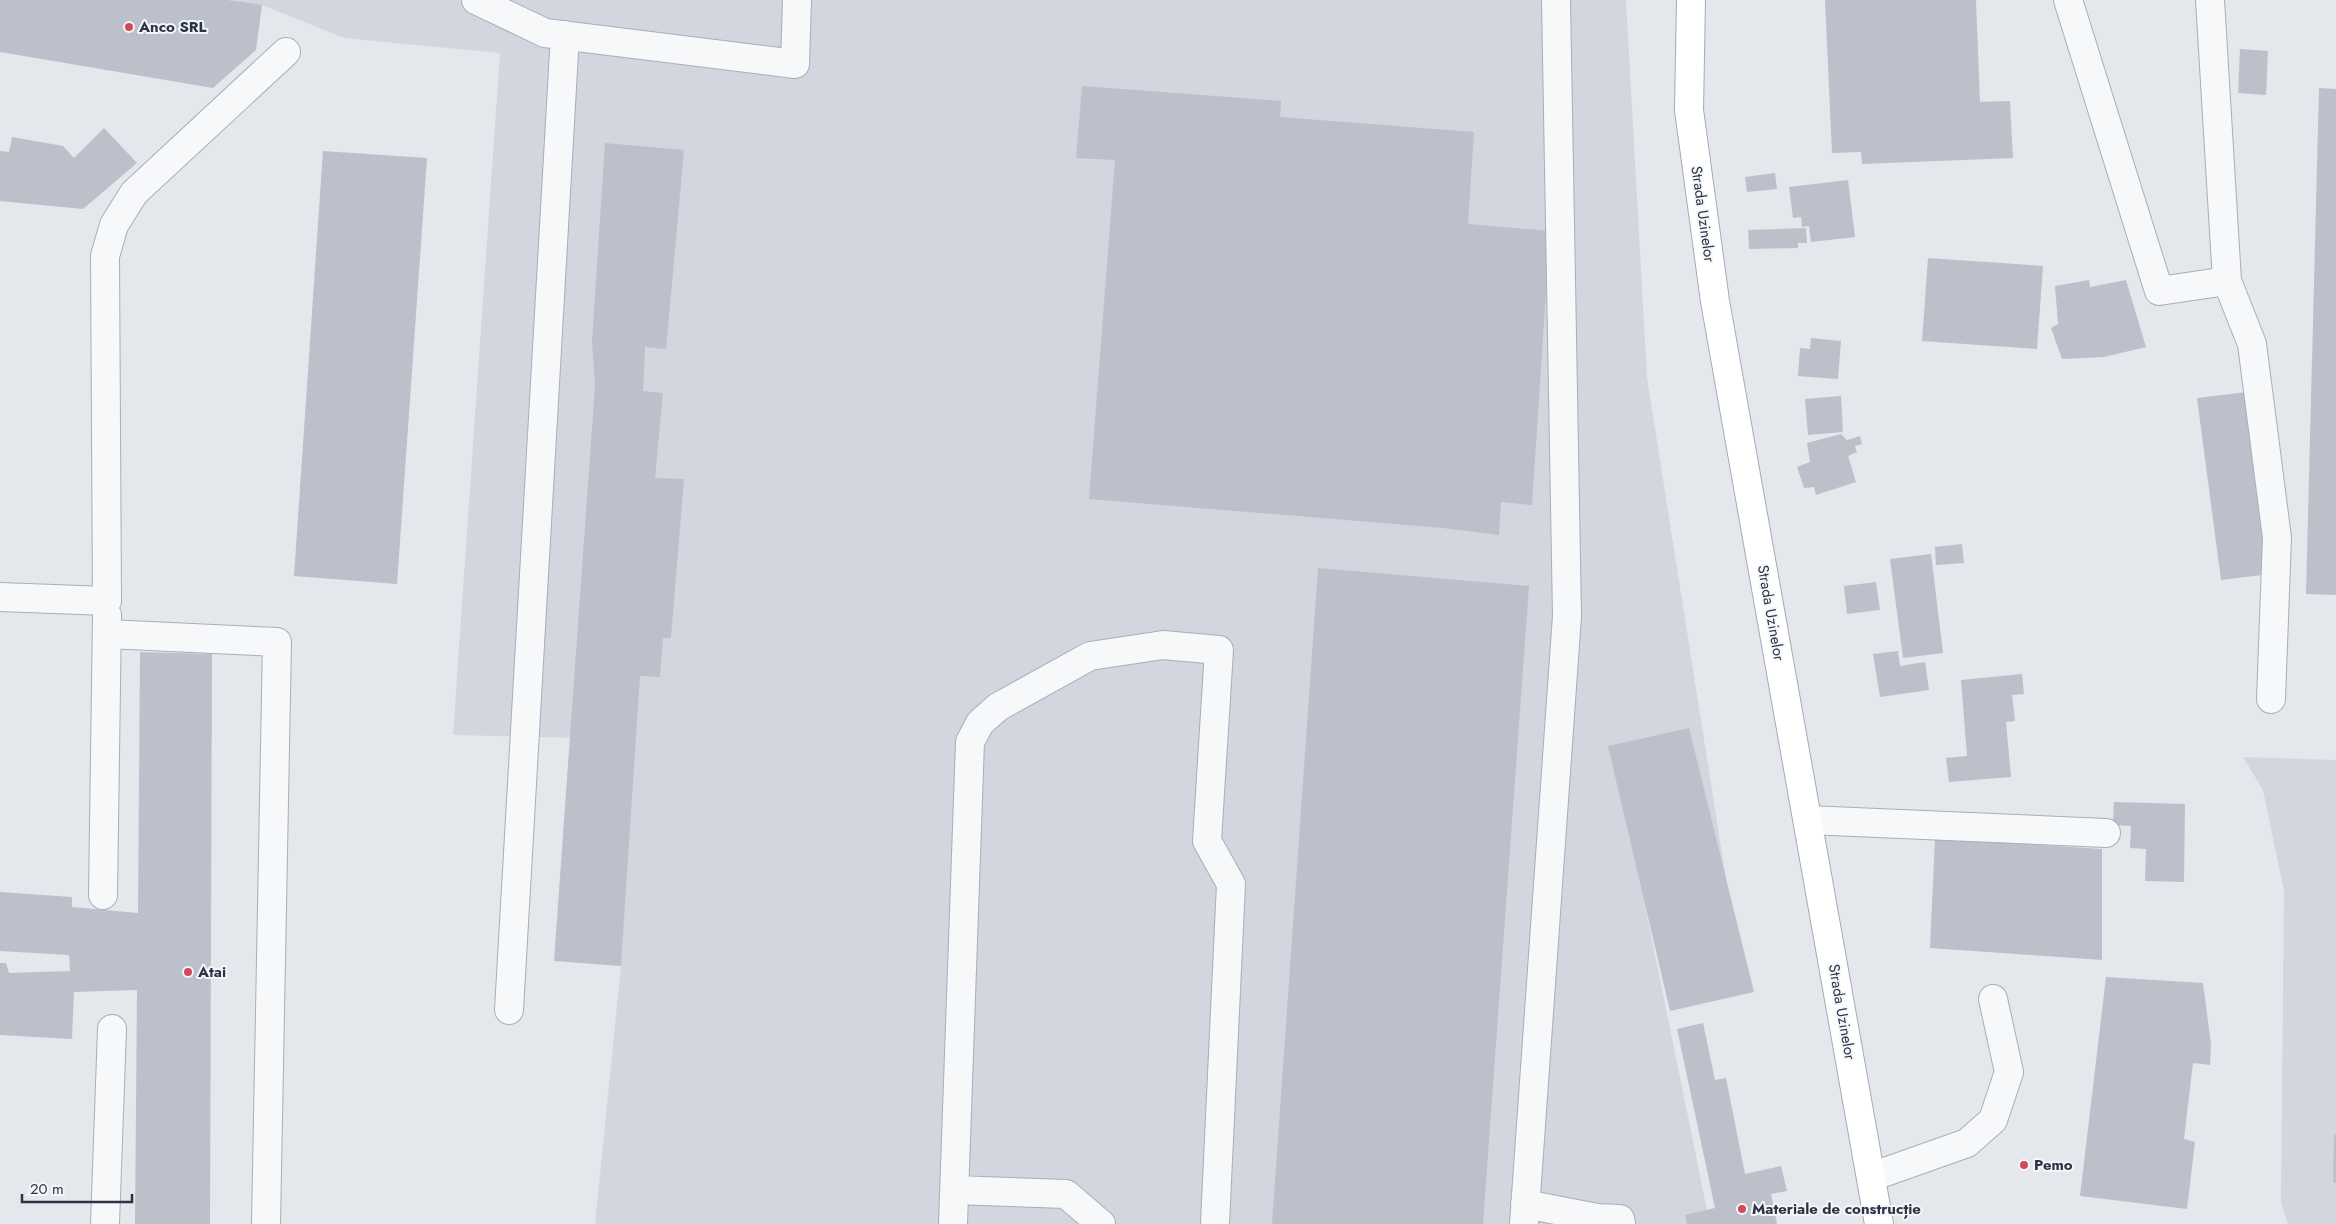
<svg xmlns="http://www.w3.org/2000/svg" width="2336" height="1224" font-family="Jost,sans-serif">
  <style>
    .built { fill: #d2d6de }
    .building { fill: #bbc0ca }
    .lines { fill: none; stroke-linecap: round; stroke-linejoin: round }
    .minor-casing { stroke: #a9aeb7; stroke-width: 30 }
    .major-casing { stroke: #a3abb8; stroke-width: 30 }
    .minor { stroke: #f7f8fa; stroke-width: 28 }
    .major { stroke: #fff; stroke-width: 28 }
    .poi-dot { fill: #d1495b; stroke: #f4f6f9; stroke-width: 2 }
    .labels { text-anchor: middle; dominant-baseline: central; stroke-width: 4; stroke-linejoin: round; paint-order: stroke }
    .poi-label { font-size: 15px; font-weight: bold; fill: #2b3445; stroke: #f4f6f9; text-anchor: start }
    .street-label { font-size: 15px; fill: #2b3445; stroke: #f4f6f9 }
  </style>
  <rect width="100%" height="100%" fill="#e4e7ec"/>
  <path class="built" d="M228,0H1626L1647,378L1726,879L1644,901L1707,1210L1685,1215L1687,1224H595L621,966L635,739L453,735L500,53L344,38L262,5Z
    M2243,757L2336,760V1224H2288L2281,1202L2284,891L2263,790Z"/>
  <path class="building" d="M0,0H228L262,5L256,50L213,88L0,52Z
    M1825,0H1976L1980,102L2010,101L2013,158L1862,164L1861,152L1832,153Z
    M2240,49L2268,51L2266,95L2238,93Z
    M1082,86L1281,101L1280,117L1474,132L1468,224L1550,231L1532,505L1501,502L1499,535L1443,528L1089,499L1115,160L1076,158Z
    M2319,88L2336,89V595L2306,594Z
    M104,128L137,163L83,209L0,201V151L9,152L12,137L63,146L74,158Z
    M605,143L684,150L666,349L645,347L643,391L663,393L655,478L684,479L671,638H663L660,677L640,676L621,966L554,961L595,386L592,341Z
    M323,151L427,158L397,584L294,576Z
    M1775,173L1777,189L1747,192L1745,177Z
    M1848,180L1855,237L1811,242L1809,226L1802,227L1801,217L1793,218L1789,187Z
    M1806,228L1807,243H1798V248L1749,249L1748,230Z
    M1928,258L2043,266L2037,349L1922,341Z
    M2089,280L2090,287L2126,280L2146,347L2104,357L2062,359L2051,328L2058,324L2055,286Z
    M1811,338L1841,341L1838,379L1798,376L1800,348L1810,349Z
    M2247,392L2270,574L2221,580L2197,398Z
    M1841,396L1843,432L1808,435L1805,399Z
    M1841,434L1847,440L1860,436L1862,444L1855,446L1857,452L1848,456L1856,482L1816,495L1814,487L1804,488L1797,467L1810,462L1807,443Z
    M1962,544L1964,563L1936,565L1935,547Z
    M1931,554L1943,653L1903,658L1890,559Z
    M1318,568L1529,586L1483,1224H1272Z
    M1876,582L1880,610L1847,614L1844,586Z
    M1898,651L1900,666L1925,662L1929,690L1880,697L1873,654Z
    M140,652L212,654L210,1224H135L137,990L74,992L72,1039L0,1035V963H6L9,973L70,971L69,955L0,951V892L72,897V907L138,913Z
    M2022,674L2024,694L2012,695L2015,721L2006,722L2011,777L1949,782L1946,758L1967,756L1961,680Z
    M1689,728L1754,992L1670,1011L1608,746Z
    M2114,802L2185,804L2184,882L2145,881L2146,849L2130,848L2131,826L2113,825Z
    M1935,838L2102,849V960L1930,948Z
    M2106,977L2203,983L2211,1044L2210,1065L2193,1063L2184,1139L2195,1142L2187,1209L2080,1196Z
    M1703,1023L1715,1080L1726,1078L1745,1174L1781,1166L1787,1191L1771,1194L1777,1224H1687L1685,1215L1715,1208L1677,1029Z
    M2334,1135H2336V1183L2333,1182Z"/>
  <g class="lines">
    <g class="minor-casing">
      <path id="minor" d="M476,0L545,33L795,64L797,0
        M2068,0L2159,291L2227,281L2210,0
        M2227,281L2252,344L2277,538L2271,699
        M0,597L107,601L105,256L114,225L134,193L286,52
        M107,634L277,642L266,1224
        M1808,820L2106,833
        M103,895L107,615
        M509,1010L565,35
        M1871,1177L1967,1143L1993,1120L2009,1072L1993,999
        M955,1190L1066,1194L1101,1224
        M1525,1204L1597,1218L1620,1219L1621,1224
        M105,1224L112,1029
        M953,1224L970,742L980,723L998,707L1090,656L1163,645L1219,650L1207,841L1231,884L1215,1224
        M1524,1224L1567,616L1556,0"/>
    </g>
    <g class="major-casing">
      <path id="major" d="M1691,0L1689,110L1715,301L1879,1224"/>
    </g>
    <use href="#minor" class="minor"/>
    <use href="#major" class="major"/>
  </g>
  <g class="poi-dot">
    <circle cx="129" cy="27" r="5"/>
    <circle cx="188" cy="972" r="5"/>
    <circle cx="2024" cy="1165" r="5"/>
    <circle cx="1742" cy="1209" r="5"/>
  </g>
  <g class="labels">
    <g class="poi-label">
      <text x="139" y="27">Anco SRL</text>
      <text x="198" y="972">Atai</text>
      <text x="2034" y="1165">Pemo</text>
      <text x="1752" y="1209">Materiale de construcție</text>
    </g>
    <g class="street-label">
      <text transform="translate(1703 214) rotate(82)">Strada Uzinelor</text>
      <text transform="translate(1771 613) rotate(80)">Strada Uzinelor</text>
      <text transform="translate(1842 1012) rotate(80)">Strada Uzinelor</text>
    </g>
  </g>
  <path d="M22 1194v8h110v-8" fill="none" stroke="#2b3445" stroke-width="2.5"/>
  <text x="30" y="1194" font-size="15" fill="#2b3445" stroke="#f4f6f9" stroke-width="4" paint-order="stroke">20 m</text>
</svg>
